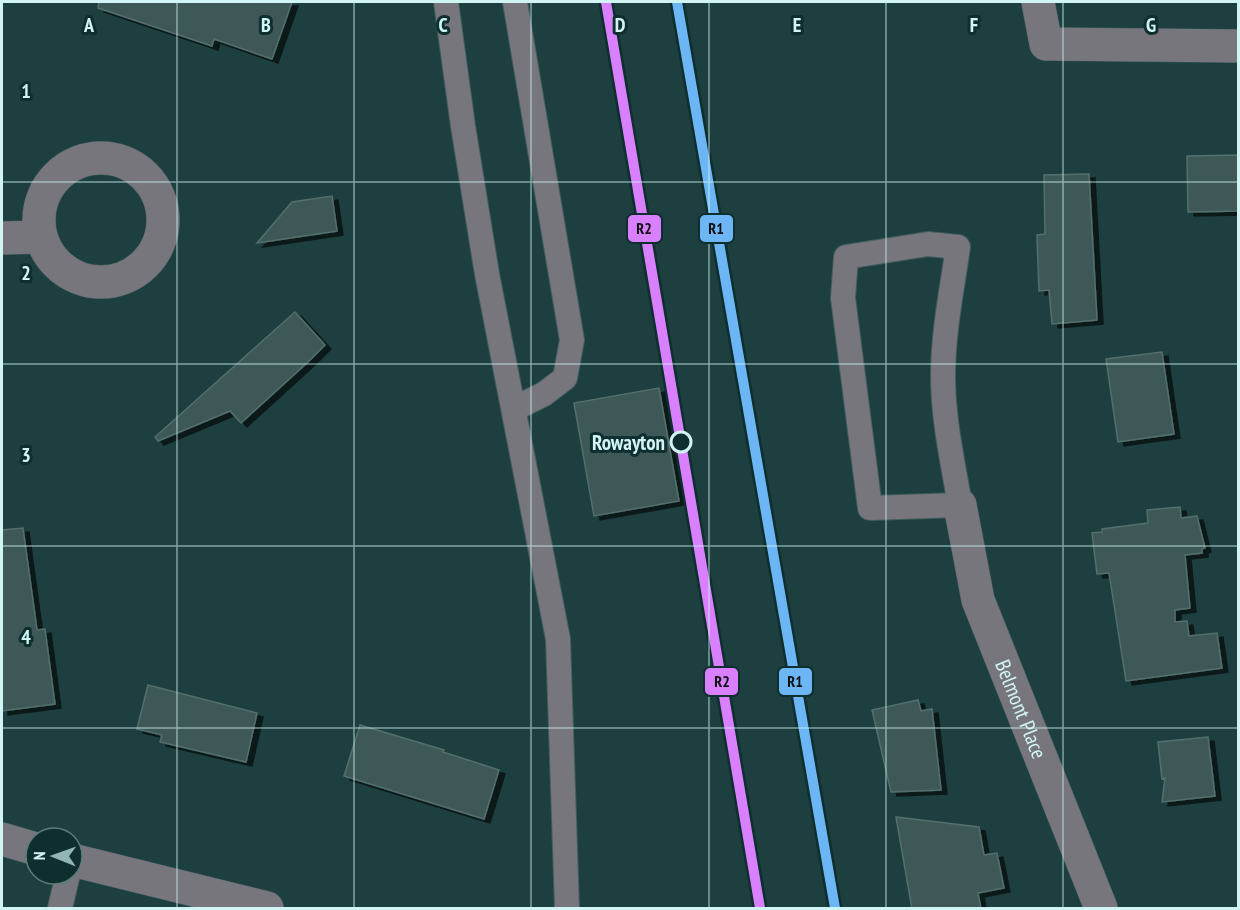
<svg xmlns="http://www.w3.org/2000/svg" width="1240" height="910" font-family="'PT Sans Narrow',sans-serif">
  <style>
    .building { fill: #3d5956; stroke: #536f6c; stroke-width: 1.5; filter: url(#shadow) }
    .lines { fill: none; stroke-linecap: round; stroke-linejoin: round }
    .service-casing { stroke: #415d5d; stroke-width: 26 }
    .minor-casing { stroke: #415d5d; stroke-width: 34 }
    .tertiary-casing { stroke: #415d5d; stroke-width: 34 }
    .service { stroke: #76767c; stroke-width: 24 }
    .minor { stroke: #76767c; stroke-width: 33 }
    .tertiary { stroke: #76767c; stroke-width: 33 }
    .rail-1-casing { stroke: #0f2f2f; stroke-width: 15 }
    .rail-2-casing { stroke: #0f2f2f; stroke-width: 15 }
    .rail-1 { stroke: #6db6f5; stroke-width: 10 }
    .rail-2 { stroke: #d880ff; stroke-width: 10 }
    .grid { fill: none; stroke: #d1f5f5; stroke-width: 1.5; stroke-opacity: 0.55 }
    .stop-dot { fill: #0f2f2f; stroke: #d1f5f5; stroke-width: 3 }
    .labels { text-anchor: middle; dominant-baseline: central; stroke-width: 6; stroke-linejoin: round; paint-order: stroke }
    .stop-label { font-size: 21px; font-weight: bold; fill: #d1f5f5; stroke: #0f2f2f; text-anchor: end }
    .street-label { font-size: 21px; fill: #d1f5f5; stroke: #0f2f2f }
    .grid-label { font-size: 20px; text-anchor: middle; font-weight: bold; fill: #d1f5f5; stroke: #0f2f2f; stroke-width: 6; stroke-linejoin: round; paint-order: stroke }
    .line-badge { stroke: #0f2f2f; stroke-width: 2 }
    .pale-badge-label { font-size: 16px; text-anchor: middle; font-weight: bold; fill: #111 }
  </style>
  <defs>
    <filter id="shadow"><feDropShadow dx="6" dy="4" stdDeviation="0" flood-color="#0009"/></filter>
  </defs>
  <rect width="100%" height="100%" fill="#1e3f3f"/>
  <path class="building" d="M99,2H292L272,59L214,39L212,46L98,8Z
    M1239,155V211L1188,212L1187,156Z
    M1089,174L1097,320L1052,324L1049,290L1039,291L1037,235L1045,234L1044,175Z
    M332,196L337,231L257,243L292,202Z
    M295,312L325,345L308,362L241,423L230,411L158,441L155,437Z
    M1162,352L1174,434L1118,442L1106,359Z
    M659,388L679,501L594,516L574,403Z
    M1180,507L1181,518L1197,516L1205,548L1202,549V553L1185,555L1190,608L1175,610V622L1187,621L1189,636L1217,633L1222,668L1126,681L1109,573L1097,574L1092,533L1102,532V529L1148,523L1147,510Z
    M23,528L37,630L45,629L55,704L2,711V530Z
    M148,685L257,713L246,762L160,742L162,735L137,729Z
    M918,700L921,711L932,709L941,790L891,792L872,710Z
    M360,725L444,750L443,752L499,770L484,819L344,776Z
    M1208,737L1215,796L1162,802L1165,778L1162,779L1158,742Z
    M896,817L979,827L984,855L997,853L1004,888L978,893L981,909H912Z"/>
  <g class="lines">
    <g class="service-casing">
      <path id="service" d="M446,2L463,126L487,274L558,639L567,908
        M928,244L958,247C952,289 943,333 943,376C943,420 953,463 960,505L870,508L843,298L846,257Z
        M514,409L544,394L565,378L572,340L515,2
        M60,908L68,874"/>
    </g>
    <g class="minor-casing">
      <g id="minor">
        <path d="M1038,2L1046,44L1238,46"/>
        <circle cx="101" cy="220" r="62"/>
        <path d="M2,238L41,237"/>
        <path id="s1" d="M960,505L978,600L1101,908"/>
      </g>
    </g>
    <g class="tertiary-casing">
      <path id="tertiary" d="M2,839L36,849
        M72,860L267,908"/>
    </g>
    <use href="#service" class="service"/>
    <use href="#minor" class="minor"/>
    <use href="#tertiary" class="tertiary"/>
    <g class="rail-1-casing">
      <path id="rail-1" d="M677,2L835,908"/>
    </g>
    <g class="rail-2-casing">
      <path id="rail-2" d="M606,2L760,908"/>
    </g>
    <use href="#rail-1" class="rail-1"/>
    <use href="#rail-2" class="rail-2"/>
  </g>
  <path class="grid" d="M177,2V908M354,2V908M531,2V908M709,2V908M886,2V908M1063,2V908M2,182H1238M2,364H1238M2,546H1238M2,728H1238"/>
  <circle class="stop-dot" cx="681" cy="442" r="10"/>
  <g class="labels">
    <g class="stop-label">
      <text x="665" y="442">Rowayton</text>
    </g>
    <g class="street-label">
      <text stroke="none"><textPath href="#s1" startOffset="214">Belmont Place</textPath></text>
    </g>
  </g>
  <g class="grid-label">
    <text x="89" y="32">A</text>
    <text x="266" y="32">B</text>
    <text x="443" y="32">C</text>
    <text x="620" y="32">D</text>
    <text x="797" y="32">E</text>
    <text x="974" y="32">F</text>
    <text x="1151" y="32">G</text>
    <text x="26" y="98">1</text>
    <text x="26" y="280">2</text>
    <text x="26" y="462">3</text>
    <text x="26" y="644">4</text>
  </g>
  <g class="line-badge">
    <rect x="627" y="214" width="35" height="29" rx="6" fill="#d880ff"/>
    <rect x="699" y="214" width="35" height="29" rx="6" fill="#6db6f5"/>
    <rect x="704" y="667" width="35" height="29" rx="6" fill="#d880ff"/>
    <rect x="778" y="667" width="35" height="29" rx="6" fill="#6db6f5"/>
  </g>
  <g class="pale-badge-label">
    <text x="644" y="234">R2</text>
    <text x="716" y="234">R1</text>
    <text x="722" y="687">R2</text>
    <text x="795" y="687">R1</text>
  </g>
  <rect width="1240" height="910" fill="none" stroke="#d1f5f5" stroke-width="6"/>
  <g transform="translate(54 856) rotate(271)"><circle r="28" fill="#0f2f2f" stroke="#5d7e7e" stroke-width="1.5"/>
  <path d="M0-4.5L10 22L0 15L-10 22Z" fill="#92b5b5"/>
  <text y="-9" font-size="16" font-weight="bold" text-anchor="middle" fill="#d1f5f5">N</text>
  </g>
</svg>
